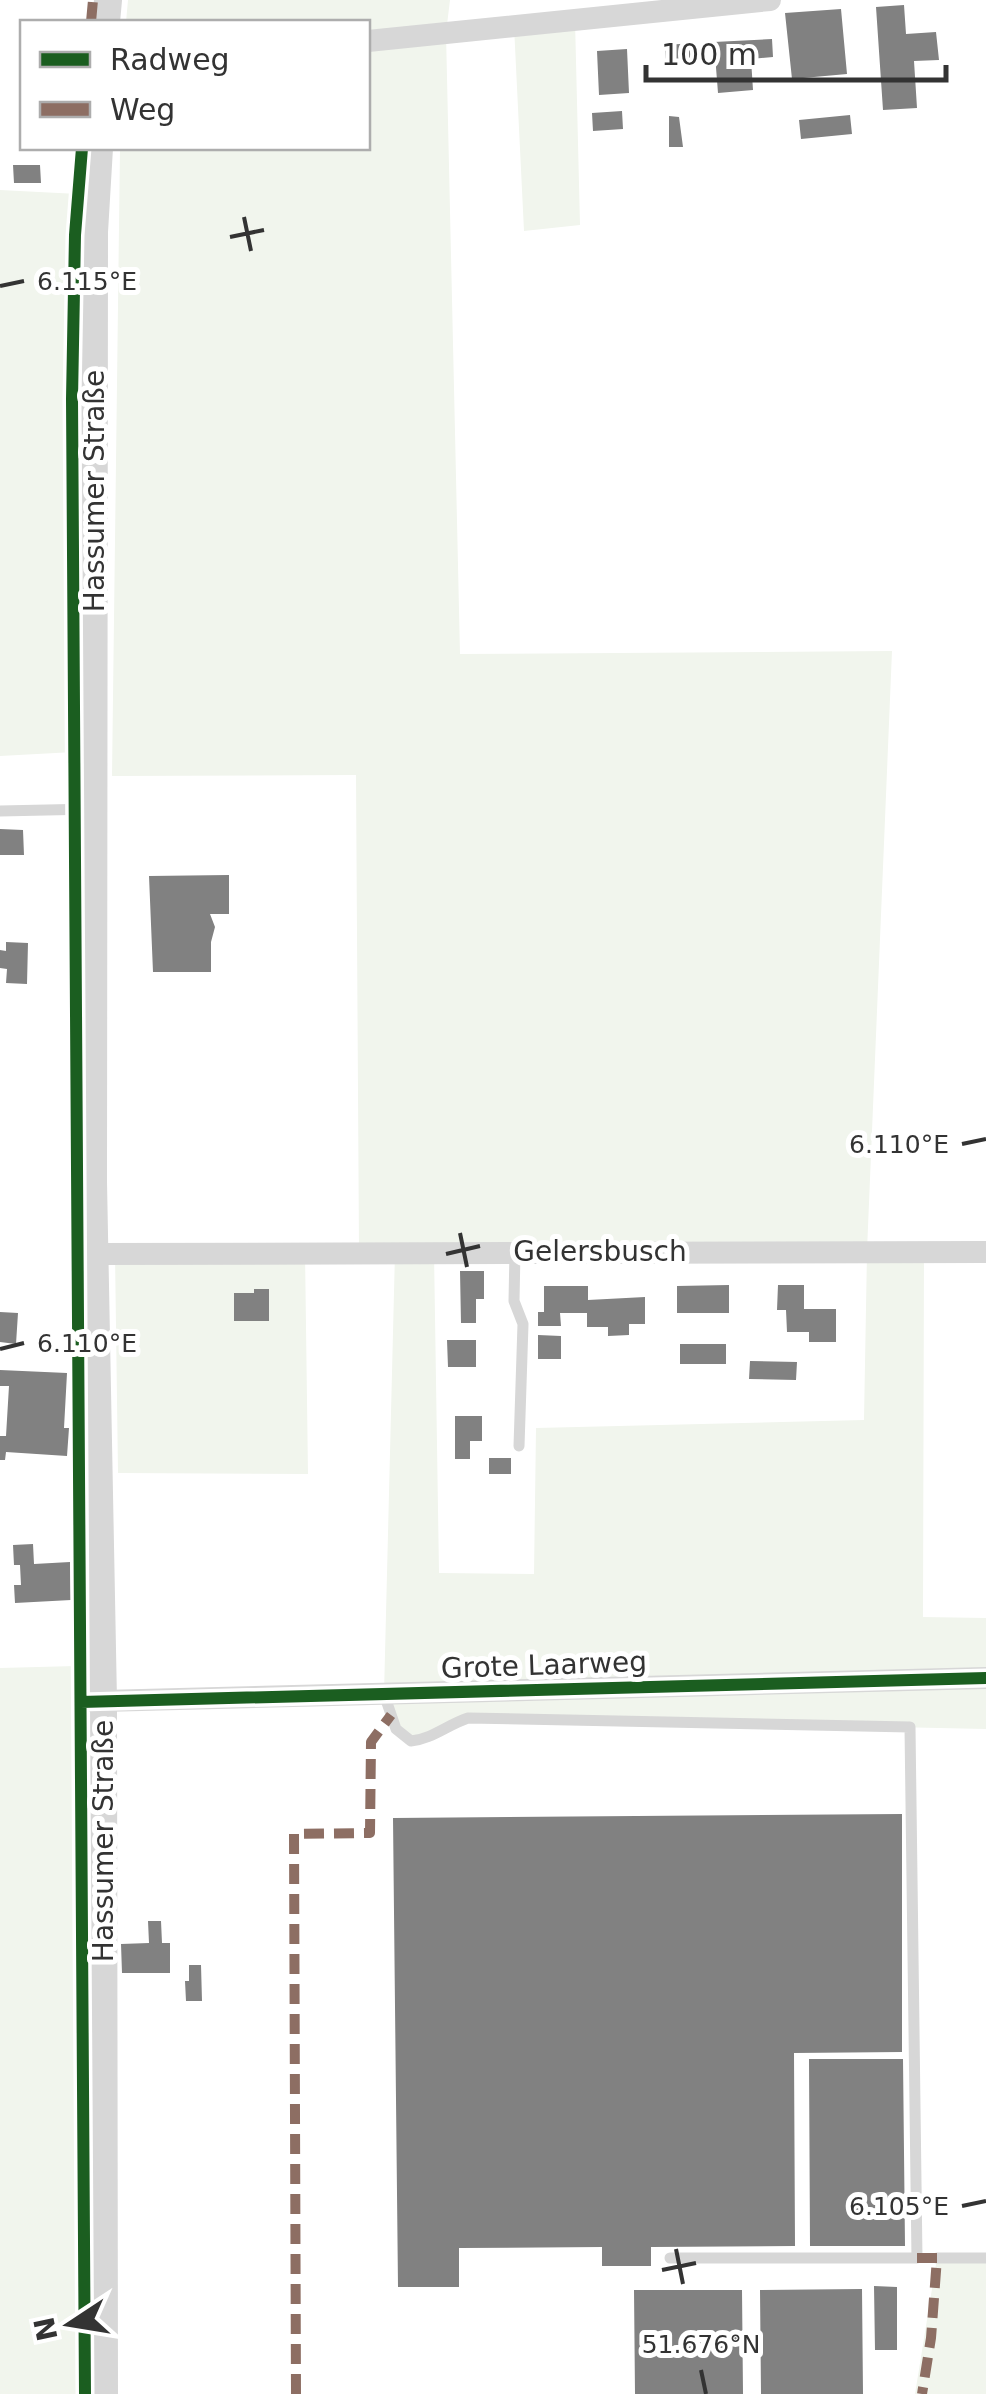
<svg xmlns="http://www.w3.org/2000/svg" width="986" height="2394" font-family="'DejaVu Sans',sans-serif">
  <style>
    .green { fill: #f1f5ed; fill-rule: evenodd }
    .building { fill: #818181 }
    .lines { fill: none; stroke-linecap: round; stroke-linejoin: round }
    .service { stroke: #d7d7d7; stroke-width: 11 }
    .minor { stroke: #d7d7d7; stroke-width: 22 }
    .tertiary { stroke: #d7d7d7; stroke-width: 28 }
    .quiet { stroke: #8d6e63; stroke-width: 10; stroke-dasharray: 20 10; stroke-linecap: butt }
    .cycleway-casing { stroke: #fff; stroke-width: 19 }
    .cycleway { stroke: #1b5e20; stroke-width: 12 }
    .ticks { fill: none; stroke: #333; stroke-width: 4 }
    .labels { text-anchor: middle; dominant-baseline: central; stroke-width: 10; stroke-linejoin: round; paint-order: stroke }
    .street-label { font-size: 28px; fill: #333; stroke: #fff }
    .ticks-label { font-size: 25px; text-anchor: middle; fill: #333; stroke: #fff; stroke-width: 10; stroke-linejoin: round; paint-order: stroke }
  </style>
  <rect width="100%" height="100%" fill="#fff"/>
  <path class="green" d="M128,0H450L446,33L460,654L892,651L867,1251H924L923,1617L986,1618V1729L468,1718L411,1741L396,1729L384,1694L395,1252H359L356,775L112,776L120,148H368V22H126ZM434,1252H867L864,1420L536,1428L534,1574L439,1573Z
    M575,20L580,225L524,231L514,26Z
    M0,190L78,194L72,399L74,752L0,756Z
    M305,1252L308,1474L118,1473L115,1254Z
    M76,1666L85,2394H0V1668Z
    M937,2258H986V2394H915Z"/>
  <path class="building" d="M904,5L906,34L936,32L939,60L914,61L917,108L883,110L876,7Z
    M841,9L847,74L792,79L785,13Z
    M772,39L773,57L751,59L753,90L718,93L714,42Z
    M695,43L697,60L666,63L665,45Z
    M627,49L629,93L599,95L597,51Z
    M622,111L623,129L593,131L592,113Z
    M850,115L852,134L801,139L799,120Z
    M669,116L679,117L683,147H669Z
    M13,165H40L41,183H14Z
    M0,829L23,830L24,855H0Z
    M229,875V914H210L215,927L211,942V972H153L149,876Z
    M6,942L28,943L27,984L6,983L7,969L0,968V950L6,951Z
    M460,1271H484V1299H476V1323H461Z
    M729,1285V1313H677V1286Z
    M778,1285H804V1309H836V1342H809V1332H787L786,1310H777Z
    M544,1286H588V1300L645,1297V1324H629V1335L608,1336V1327H587V1313H560L561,1326H538V1312H544Z
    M254,1289H269V1321H234V1293H254Z
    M0,1312L18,1313L16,1344L0,1342Z
    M538,1335L561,1336V1359H538Z
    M447,1340H476V1367H448Z
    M680,1344H726V1364H680Z
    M750,1361L797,1362L796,1380L749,1379Z
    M0,1370L67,1373L64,1428H69L67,1456L6,1452L5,1460H0V1436H6L9,1386H0Z
    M455,1416H482V1441H470V1459H455Z
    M489,1458H511V1474H489Z
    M33,1544L34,1564L70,1562L71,1600L15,1603L14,1585H21L20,1565H14L13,1545Z
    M902,1814V2052L794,2053L795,2246L651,2247V2266H602V2247L459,2248V2287H398L393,1818Z
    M148,1921H161L162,1943H170V1973H122L121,1944L149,1943Z
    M189,1965H201L202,2001H186L185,1981H189Z
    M809,2059H903L905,2246H810Z
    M874,2286L897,2287V2350H875Z
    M862,2289L863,2394H761L760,2290Z
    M634,2290H742L743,2394H635Z"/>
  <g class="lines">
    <path class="service" d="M0,811L93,809
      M515,1251L514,1301L523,1324L519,1446
      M384,1694L396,1729L411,1741C432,1739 447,1725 468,1718L910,1727L917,2258H670
      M937,2258H986"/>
    <path class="minor" d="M368,41L770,0
      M94,1254L986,1252
      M103,1701L986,1678"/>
    <path class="tertiary" d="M106,22L108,0
      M99,148L94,232L93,1182L103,1701L104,2394"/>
    <path class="quiet" d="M91,22L93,0
      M917,2258H937L931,2338L922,2394
      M296,2394L294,1834L370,1833L371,1742L391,1715"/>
    <g class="cycleway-casing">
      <path id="cycleway" d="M82,148L75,235L72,399L85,2394
        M81,1702L986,1678"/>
    </g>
    <use href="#cycleway" class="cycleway"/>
  </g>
  <path class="ticks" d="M244,217L251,251M230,237L264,230M0,286L24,281M962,1144L986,1139M460,1233L467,1267M446,1254L480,1246M0,1349L24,1343M962,2206L986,2201M676,2249L683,2284M662,2270L696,2263M701,2370L706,2394"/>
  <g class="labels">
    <g class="street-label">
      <text transform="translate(94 491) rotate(-90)">Hassumer Straße</text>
      <text x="600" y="1251">Gelersbusch</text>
      <text transform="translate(544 1665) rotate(-2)">Grote Laarweg</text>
      <text transform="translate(103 1841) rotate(-90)">Hassumer Straße</text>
    </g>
  </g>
  <g class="ticks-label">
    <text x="87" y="290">6.115°E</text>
    <text x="899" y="1153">6.110°E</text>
    <text x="87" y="1352">6.110°E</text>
    <text x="899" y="2215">6.105°E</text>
    <text x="701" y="2353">51.676°N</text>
  </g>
  <rect x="20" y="20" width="350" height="130" fill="#ffffff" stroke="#adadad" stroke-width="2.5"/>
  <rect x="40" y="52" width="50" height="15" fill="#1b5e20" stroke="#adadad" stroke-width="2.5"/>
  <text x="110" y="70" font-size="30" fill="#333333">Radweg</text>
  <rect x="40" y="102" width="50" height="15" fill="#8d6e63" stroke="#adadad" stroke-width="2.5"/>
  <text x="110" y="120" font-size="30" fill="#333333">Weg</text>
  <g transform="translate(70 2324) rotate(258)" stroke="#ffffff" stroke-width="8" paint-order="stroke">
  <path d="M0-8L18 38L0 25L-18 38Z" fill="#333333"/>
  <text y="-15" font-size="28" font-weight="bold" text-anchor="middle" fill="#333333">N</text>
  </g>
  <path d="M646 65v15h300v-15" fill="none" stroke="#333333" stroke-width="5"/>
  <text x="661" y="65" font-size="30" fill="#333333" stroke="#ffffff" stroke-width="8" paint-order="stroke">100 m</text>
</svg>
